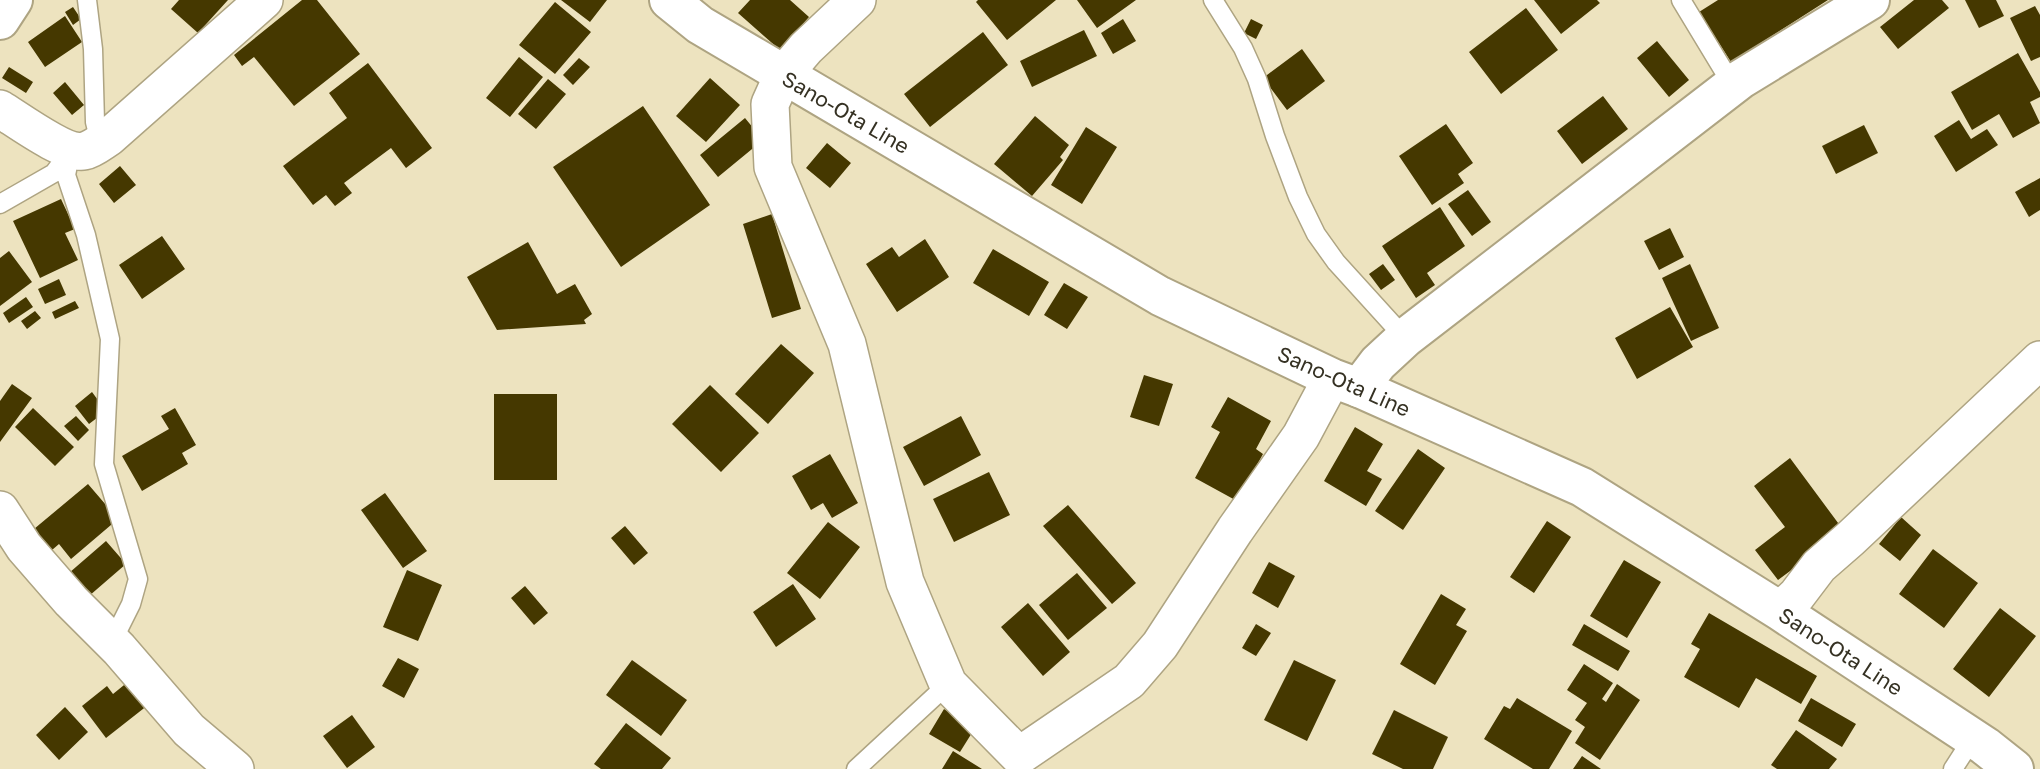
<svg xmlns="http://www.w3.org/2000/svg" width="2040" height="769" font-family="'Golos Text',sans-serif">
  <style>
    .building { fill: #453800 }
    .lines { fill: none; stroke-linecap: round; stroke-linejoin: round }
    .service-casing { stroke: #aea482; stroke-width: 21 }
    .minor-casing { stroke: #aea482; stroke-width: 40 }
    .tertiary-casing { stroke: #aea482; stroke-width: 42 }
    .secondary-casing { stroke: #aea482; stroke-width: 42 }
    .service { stroke: #fff; stroke-width: 18 }
    .minor { stroke: #fff; stroke-width: 37 }
    .tertiary { stroke: #fff; stroke-width: 38 }
    .secondary { stroke: #fff; stroke-width: 38 }
    .labels { text-anchor: middle; dominant-baseline: central; stroke-width: 7; stroke-linejoin: round; paint-order: stroke }
    .street-label { font-size: 21px; fill: #353123; stroke: #fff }
  </style>
  <rect width="100%" height="100%" fill="#ede3bf"/>
  <path class="building" d="M179,0H228L198,33L171,9Z
    M302,0H317L360,54L294,106L254,57L242,66L234,55Z
    M561,0H607L590,22Z
    M750,0H790L809,17L780,50L738,13Z
    M978,0H1056L1007,40L976,2Z
    M1077,0H1136L1097,28Z
    M1534,0H1597L1600,3L1561,34Z
    M1718,0H1828L1731,62L1699,12Z
    M1914,0H1942L1949,8L1898,49L1880,27Z
    M1965,0H1996L2004,16L1979,28Z
    M555,2L591,32L555,74L519,45Z
    M2035,6L2040,15V57L2031,61L2010,18Z
    M73,7L81,19L73,25L65,12Z
    M1526,8L1558,50L1501,94L1469,52Z
    M65,16L82,42L45,67L28,42Z
    M1123,19L1136,41L1113,54L1101,33Z
    M1251,19L1263,25L1256,39L1244,33Z
    M1084,30L1097,56L1032,87L1020,61Z
    M983,32L1008,65L930,127L904,94Z
    M1657,41L1689,80L1669,97L1637,58Z
    M1302,49L1325,81L1287,110L1263,78Z
    M2018,53L2040,92V97L2030,102L2040,123L2013,138L1999,114L1972,130L1951,92Z
    M519,57L543,77L510,117L486,98Z
    M579,58L590,67L573,85L563,75Z
    M368,63L432,148L406,168L391,148L344,183L352,193L335,206L326,195L313,205L283,166L347,118L329,93Z
    M9,67L33,82L26,93L2,78Z
    M710,78L740,105L706,142L676,116Z
    M548,79L566,94L536,129L518,114Z
    M65,82L84,105L72,115L53,93Z
    M1603,96L1628,129L1582,164L1557,131Z
    M643,106L710,205L621,267L553,167Z
    M1035,116L1069,145L1060,157L1063,160L1032,196L994,164Z
    M745,118L763,140L718,177L700,155Z
    M1959,120L1971,139L1987,129L1998,145L1956,172L1934,136Z
    M1446,124L1473,163L1458,174L1464,183L1432,205L1399,156Z
    M1864,125L1878,153L1836,174L1822,146Z
    M1086,127L1117,147L1082,204L1051,185Z
    M827,143L851,163L830,188L806,168Z
    M120,166L136,185L114,203L99,184Z
    M2040,178V210L2029,217L2015,192Z
    M1468,190L1491,222L1472,236L1448,204Z
    M61,199L75,229L65,233L78,260L40,278L13,221Z
    M1440,207L1465,246L1427,273L1435,285L1416,298L1382,246Z
    M772,214L801,309L772,318L743,224Z
    M1670,228L1684,257L1659,270L1644,241Z
    M162,236L185,269L142,299L119,265Z
    M925,239L949,277L897,312L866,264L892,247L899,257Z
    M528,242L557,294L575,284L592,314L584,320L586,324L497,330L467,277Z
    M993,249L1049,282L1029,316L973,283Z
    M9,251L32,282L0,306V258Z
    M1383,264L1395,280L1381,290L1369,274Z
    M1690,264L1719,328L1691,341L1662,278Z
    M59,279L66,295L45,304L38,289Z
    M1064,283L1088,297L1067,329L1044,315Z
    M26,297L33,307L9,323L3,313Z
    M75,301L79,308L55,319L52,312Z
    M1670,307L1693,347L1637,379L1615,338Z
    M35,311L41,318L27,329L21,321Z
    M781,344L814,373L768,424L735,394Z
    M1144,375L1173,384L1159,426L1130,417Z
    M12,384L32,398L0,442V401Z
    M710,385L759,433L721,472L672,424Z
    M92,392L106,411L89,424L75,406Z
    M494,394H557V480H494Z
    M1228,397L1271,421L1256,449L1263,454L1237,501L1195,478L1220,432L1211,427Z
    M33,408L74,447L55,466L15,427Z
    M175,408L196,445L182,453L188,464L142,491L122,456L169,429L161,416Z
    M76,416L89,430L78,441L64,426Z
    M961,416L981,455L924,486L903,447Z
    M1355,427L1383,444L1367,471L1382,479L1366,506L1324,481Z
    M1418,449L1445,468L1403,530L1375,511Z
    M830,454L858,503L832,518L823,503L811,510L792,476Z
    M1790,458L1844,531L1778,580L1755,550L1785,527L1754,486Z
    M989,472L1010,515L954,542L933,499Z
    M88,484L118,519L71,559L59,544L52,550L34,529Z
    M385,493L427,551L403,568L361,510Z
    M1068,505L1136,583L1112,604L1043,526Z
    M1901,517L1921,535L1900,561L1879,544Z
    M1547,521L1571,537L1534,593L1510,577Z
    M828,522L860,547L820,599L787,573Z
    M625,526L648,553L634,565L611,538Z
    M106,541L126,564L89,596L69,573Z
    M1933,549L1978,583L1944,628L1899,594Z
    M1624,560L1661,582L1627,638L1590,616Z
    M1269,562L1295,576L1278,608L1252,593Z
    M407,570L442,585L418,641L383,627Z
    M1077,573L1107,608L1068,640L1039,605Z
    M793,584L816,619L776,647L753,612Z
    M525,586L548,613L534,625L511,598Z
    M1441,594L1466,609L1456,625L1467,631L1435,685L1400,664Z
    M1028,603L1070,652L1043,676L1001,627Z
    M2000,608L2036,636L1989,697L1953,669Z
    M1709,613L1817,676L1801,704L1756,678L1739,708L1684,677L1700,649L1691,644Z
    M1256,624L1271,633L1256,656L1242,648Z
    M1584,624L1630,651L1618,671L1572,645Z
    M398,658L419,669L404,698L382,686Z
    M632,660L687,700L661,736L606,695Z
    M1294,660L1336,680L1307,741L1264,720Z
    M1584,664L1613,683L1602,699L1606,702L1617,684L1640,700L1600,760L1575,743L1585,727L1575,720L1587,703L1567,690Z
    M129,681L148,705L106,738L82,706L107,686L113,694Z
    M1517,698L1572,731L1549,769H1533L1484,739L1504,706L1510,709Z
    M1811,698L1856,724L1842,747L1798,721Z
    M65,707L88,732L59,760L36,735Z
    M944,709L975,728L960,752L929,734Z
    M1394,710L1448,737L1433,769H1403L1372,754Z
    M352,715L375,747L347,768L323,736Z
    M626,723L671,758L662,769H601L594,764Z
    M1796,730L1837,759L1829,769H1777L1771,765Z
    M953,751L982,769H942Z
    M1582,756L1601,769H1573Z"/>
  <g class="lines">
    <g class="service-casing">
      <path id="service" d="M87,0L93,49L95,122L100,142
        M1213,0L1243,48L1257,79L1275,136L1298,197L1316,234L1336,262L1405,338
        M1681,0L1733,86
        M71,150L66,175L86,235L110,339L104,464L138,579L131,604L112,642
        M0,204L54,173L69,153
        M856,769L948,684
        M1953,769L1973,738"/>
    </g>
    <g class="minor-casing">
      <path id="minor" d="M857,0L806,48L783,75L770,104L773,167L847,344L905,582L948,684L1019,756L1129,681L1160,645L1235,530L1301,436L1332,378
        M0,109C18,120 65,155 84,151C93,149 101,142 109,137L264,0
        M0,510L24,547L71,601L119,649L189,730L235,769
        M1780,611L1797,595L1819,566L1850,539L2040,360"/>
    </g>
    <g class="tertiary-casing">
      <path id="tertiary" d="M0,20L13,0
        M1359,388L1378,363L1405,338L1741,79L1870,0"/>
    </g>
    <g class="secondary-casing">
      <path id="secondary" d="M669,0L700,25L1160,296L1332,378L1359,388L1582,487L1780,611L1985,746L2014,769"/>
    </g>
    <use href="#service" class="service"/>
    <use href="#minor" class="minor"/>
    <use href="#tertiary" class="tertiary"/>
    <use href="#secondary" class="secondary"/>
  </g>
  <g class="labels">
    <g class="street-label">
      <text transform="translate(846 112) rotate(30)">Sano-Ota Line</text>
      <text transform="translate(1344 381) rotate(24)">Sano-Ota Line</text>
      <text transform="translate(1841 651) rotate(33)">Sano-Ota Line</text>
    </g>
  </g>
</svg>
